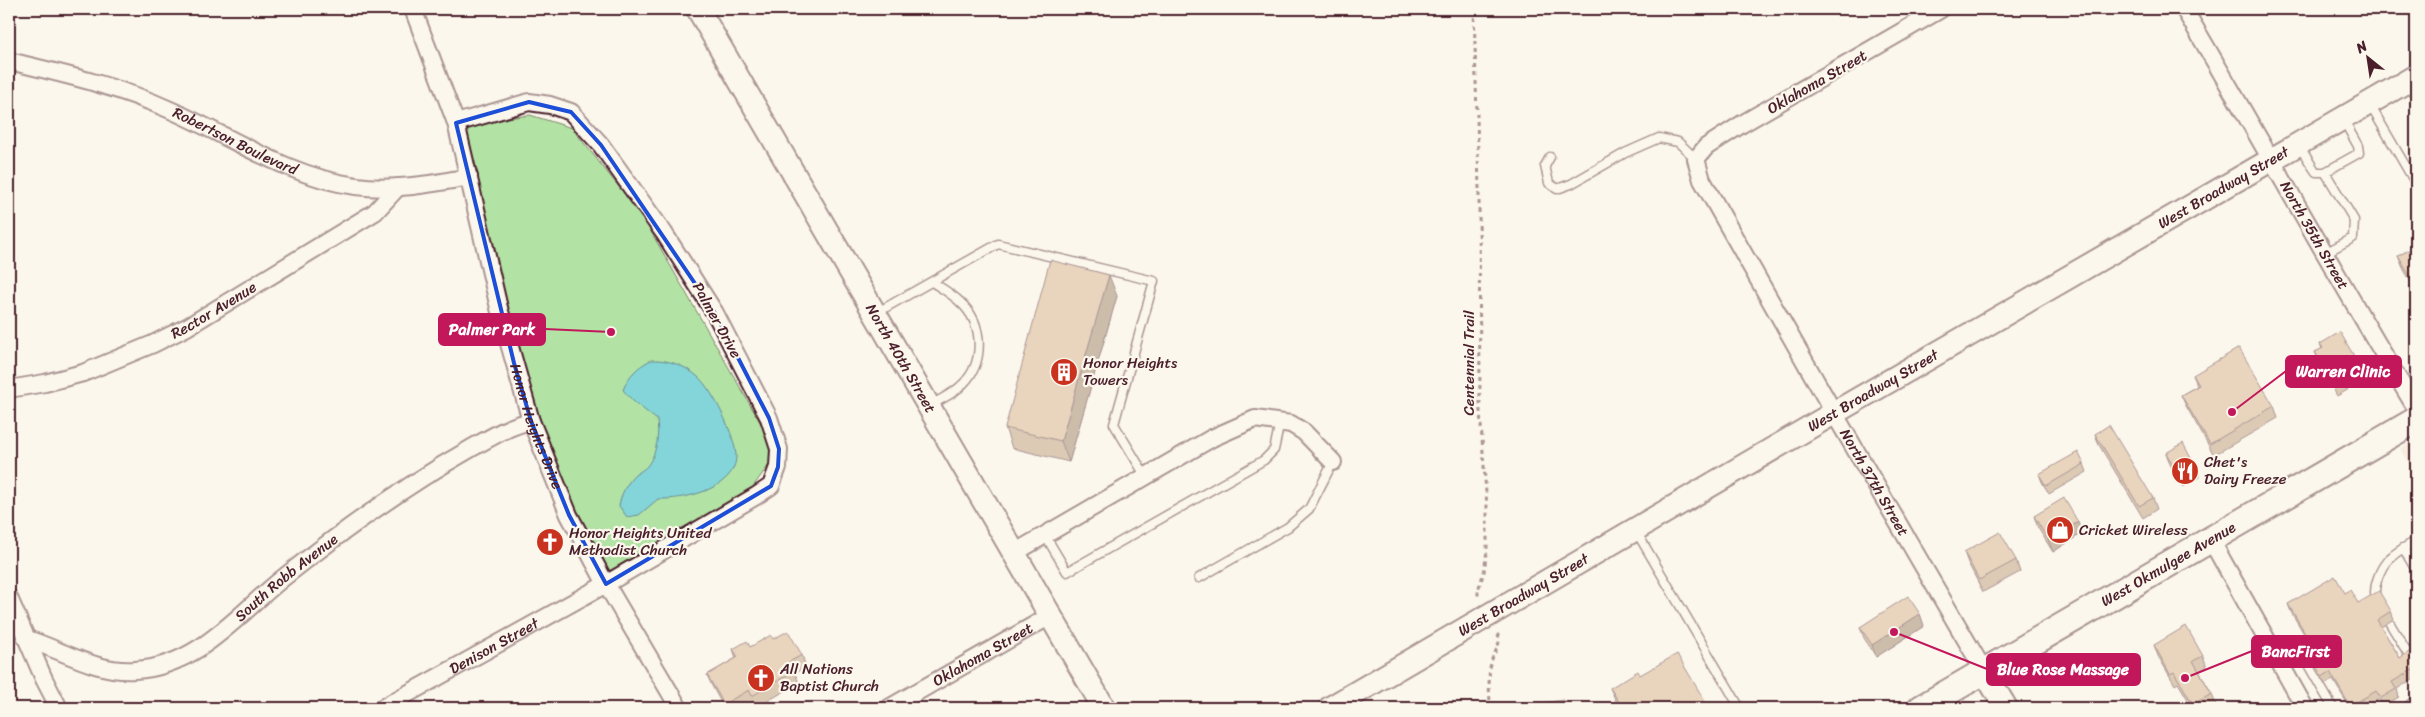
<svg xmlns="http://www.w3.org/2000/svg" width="2425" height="717" font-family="Sriracha,sans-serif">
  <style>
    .built { fill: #efe0cc }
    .green { fill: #b2e3a4; stroke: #7e8168 }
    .water { fill: #83d5d9; stroke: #6c8c93 }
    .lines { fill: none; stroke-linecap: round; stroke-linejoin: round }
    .lane-casing { stroke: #4a1f2b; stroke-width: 11 }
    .street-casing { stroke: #4a1f2b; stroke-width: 20 }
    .secondary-casing { stroke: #4a1f2b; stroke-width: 26 }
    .primary-casing { stroke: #4a1f2b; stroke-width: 29 }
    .path { stroke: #4a1f2b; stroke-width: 3; stroke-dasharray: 4 4; stroke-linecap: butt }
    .lane { stroke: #fbf7ec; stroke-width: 8 }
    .street { stroke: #fbf7ec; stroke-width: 16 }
    .secondary { stroke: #fbf7ec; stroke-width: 22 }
    .primary { stroke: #fbf7ec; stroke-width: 25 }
    .wall { fill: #b59271; stroke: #4a1f2b }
    .shaded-wall { fill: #93775c; stroke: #4a1f2b }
    .building { fill: #d2aa83; stroke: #4a1f2b }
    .marked { fill: none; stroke: #1d4ed8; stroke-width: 4; stroke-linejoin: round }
    .labels { text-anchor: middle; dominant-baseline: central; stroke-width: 4.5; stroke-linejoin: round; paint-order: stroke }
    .street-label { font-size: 15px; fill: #4a1f2b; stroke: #fbf7ec }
    .poi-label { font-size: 15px; fill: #4a1f2b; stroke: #fbf7ec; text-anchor: start }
    .leader { fill: none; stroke: #c2185b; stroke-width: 2 }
    .callout-dot { fill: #c2185b; stroke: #fbf7ec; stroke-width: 2 }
    .callout { fill: #c2185b; stroke: #c2185b; stroke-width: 2 }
    .callout-label { font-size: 16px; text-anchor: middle; font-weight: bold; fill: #fff }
  </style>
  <rect width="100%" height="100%" fill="#fbf7ec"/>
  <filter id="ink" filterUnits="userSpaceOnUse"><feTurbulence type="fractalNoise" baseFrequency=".02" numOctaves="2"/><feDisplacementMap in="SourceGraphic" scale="10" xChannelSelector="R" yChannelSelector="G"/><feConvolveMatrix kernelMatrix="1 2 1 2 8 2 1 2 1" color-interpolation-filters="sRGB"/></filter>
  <g filter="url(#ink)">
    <path class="built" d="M2416,440V476L2400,449Z"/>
    <path class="green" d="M530,115L572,128L642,216L772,443L771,462L749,492L606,573C595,551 582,528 572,505C521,385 494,256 465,130L486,121Z"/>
    <path class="water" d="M651,360C667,359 684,365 697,376C712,388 737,438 736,458C734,489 684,500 658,499L639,515L627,517L619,506C621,494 626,484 635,475C639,472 645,469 648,465C657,452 659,436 657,420L633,401L623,390C629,375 637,367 651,360Z"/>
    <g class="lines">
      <g class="lane-casing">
        <path id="lane" d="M2370,105L2416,184
          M2299,146L2316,172H2325L2359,153L2358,146L2344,121
          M1550,157L1545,166L1549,183L1557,189L1571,184L1625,153L1659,138L1678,142L1696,159
          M2325,253L2353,238L2354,220L2325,172
          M876,313L998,244L1154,281L1114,424L1146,477
          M931,405C941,399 955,393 963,384C985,362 984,323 960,302C952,294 941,288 932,282
          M1636,531L1740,708
          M1045,535L1067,572L1264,460L1274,450L1280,422
          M2403,548L2416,570
          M1199,578L1288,527L1309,509L1333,462
          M2377,601C2371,590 2380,567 2390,558C2397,551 2407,546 2416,541
          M2389,622L2412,660
          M2275,654L2293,651L2303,656L2333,708
          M2406,708L2416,699"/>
      </g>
      <g class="street-casing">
        <g id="street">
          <path id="s1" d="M413,9L456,123L499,308L531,421L569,515L606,584L679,708"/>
          <path id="s2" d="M1941,9L1742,124L1706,147L1696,159L1702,180L1834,413L1984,671"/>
          <path id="s3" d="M2184,9C2262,141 2336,277 2416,408"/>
          <path id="s4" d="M9,61C63,74 117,86 168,109C229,135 288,177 356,186C393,191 432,184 469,177"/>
          <path id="s5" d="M9,389L45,383L83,373L153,344L187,327L375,212L398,187"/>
          <path d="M2211,540L2305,708"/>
          <path d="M1014,553L1212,438L1255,419L1291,424L1304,432L1333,462"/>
          <path d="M9,598L44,679L59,708"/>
          <path id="s6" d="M27,639C62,650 97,673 135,670C198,667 238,614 283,578C342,531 405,486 470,449C490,438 508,426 531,421"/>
          <path id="s7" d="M382,708L606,584L756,496L771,486L778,467L779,449L769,418L715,313L664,233L601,145L571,112L550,105L529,102L456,123"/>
          <path id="s8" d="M889,708L1050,616"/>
        </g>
      </g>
      <g class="secondary-casing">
        <g id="secondary">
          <path id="s9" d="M698,9L1104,708"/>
          <path d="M1984,671L2006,708"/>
          <path id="s10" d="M1330,708L1834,413L2416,76"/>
        </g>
      </g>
      <g class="primary-casing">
        <g id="primary">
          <path id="s11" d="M1921,708L2416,420"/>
        </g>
      </g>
      <path class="path" d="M1474,9L1479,189L1480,411L1487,507V550L1484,572L1478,590V599
        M1490,708C1490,692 1487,675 1492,659C1496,649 1502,644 1497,633"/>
      <use href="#lane" class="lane"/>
      <use href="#street" class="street"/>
      <use href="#secondary" class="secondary"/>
      <use href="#primary" class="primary"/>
    </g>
    <path class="wall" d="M2416,246V301L2414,297L2410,286L2412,284L2403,268L2398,256Z
      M1117,296L1069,462L1012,448L1005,428Z
      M2320,344L2361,368L2365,380L2337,396L2320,364L2315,352L2322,349Z
      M2193,375L2274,406L2278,418L2214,455L2186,406L2181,395L2197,386Z
      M2095,434L2153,498L2157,509L2143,518L2099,445Z
      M2166,453L2195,466L2200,477L2183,487L2170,464Z
      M2084,464L2087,472L2049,494L2042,482L2039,474Z
      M2034,516L2082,533L2053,552L2038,528Z
      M1964,552L2016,560L2020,572L1983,592L1968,563Z
      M2345,593L2358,603L2391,611L2394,619L2381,627L2400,658L2416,657V677L2397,689L2399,697L2383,706L2379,699L2363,708H2350L2333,680L2325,684L2316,670L2314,662L2319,659L2291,612L2288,604Z
      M1920,614L1924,626L1876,657L1864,638L1860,627Z
      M773,639L802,655L806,667L795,673L799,683L757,707L753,701L741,708H724L712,686L707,675L736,658L733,649L750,647Z
      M2154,645L2203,656L2207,667L2199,671L2212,694L2216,705L2210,708H2193L2178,683L2175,685L2158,656Z
      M1640,675L1709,708H1620L1615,699L1610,688Z"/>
    <path class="shaded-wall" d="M1109,275L1117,296L1069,462L1061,441Z
      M2078,522L2082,533L2053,552L2048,540Z
      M1920,614L1924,626L1876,657L1872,645Z"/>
    <path class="building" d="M2416,246V297L2410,286L2414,283L2398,256Z
      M1050,260L1109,275L1061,441L1005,428Z
      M2340,332L2361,368L2333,384L2315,352L2323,348L2320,344Z
      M2239,348L2274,406L2210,444L2181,395L2199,385L2193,375Z
      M2109,425L2153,498L2139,506L2095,434Z
      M2183,443L2195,466L2179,475L2166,453Z
      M2078,452L2084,464L2046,486L2039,474Z
      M2064,498L2078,522L2048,540L2034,516Z
      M2000,532L2016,560L1979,580L1964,552Z
      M2335,576L2345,593L2350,590L2358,603L2379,591L2391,611L2377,620L2400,658L2412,650L2416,657V668L2392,682L2396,689L2381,698L2376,691L2350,706L2330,672L2322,677L2314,662L2320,658L2288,604Z
      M1908,596L1920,614L1872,645L1860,627Z
      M2186,626L2203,656L2193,661L2212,694L2193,704L2174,672L2170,674L2154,645Z
      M788,631L802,655L789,662L794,671L752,696L749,690L724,704L707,675L738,657L733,649L747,641L750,647L771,635L773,639Z
      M1677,654L1709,708H1623L1610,688L1638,671L1640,675Z
      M1564,700L1565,708H1528L1527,705Z"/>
  </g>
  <path d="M0 0H2425V717H0ZM529,102L571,112L601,145L715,313L769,418L779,449L778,467L771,486L606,584L569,515L531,421L514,363L456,123Z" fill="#fbf7ec" fill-opacity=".55" fill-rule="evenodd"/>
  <path class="marked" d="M529,102L571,112L601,145L715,313L769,418L779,449L778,467L771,486L606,584L569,515L531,421L514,363L456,123Z"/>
  <defs>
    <g id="building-disc" transform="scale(1.4375)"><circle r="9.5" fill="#c8321e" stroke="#fbf7ec"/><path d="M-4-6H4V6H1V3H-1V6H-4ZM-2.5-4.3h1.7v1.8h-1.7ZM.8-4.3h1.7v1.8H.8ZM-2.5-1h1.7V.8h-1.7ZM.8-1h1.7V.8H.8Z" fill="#fff"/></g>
    <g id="restaurant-disc" transform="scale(1.4375)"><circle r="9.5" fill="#c8321e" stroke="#fbf7ec"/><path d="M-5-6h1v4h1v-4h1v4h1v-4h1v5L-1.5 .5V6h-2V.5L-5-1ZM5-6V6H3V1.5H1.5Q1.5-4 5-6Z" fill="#fff"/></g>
    <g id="shop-disc" transform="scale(1.4375)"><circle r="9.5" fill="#c8321e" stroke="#fbf7ec"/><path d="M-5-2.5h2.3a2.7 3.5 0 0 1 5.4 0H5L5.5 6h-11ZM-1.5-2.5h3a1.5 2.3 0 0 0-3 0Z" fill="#fff"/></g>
    <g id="church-disc" transform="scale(1.4375)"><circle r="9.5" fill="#c8321e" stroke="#fbf7ec"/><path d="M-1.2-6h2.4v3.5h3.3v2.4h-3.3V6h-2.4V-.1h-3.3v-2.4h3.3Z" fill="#fff"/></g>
  </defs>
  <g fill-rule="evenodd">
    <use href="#building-disc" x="1064" y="372"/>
    <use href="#restaurant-disc" x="2185" y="471"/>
    <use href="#shop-disc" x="2060" y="530"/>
    <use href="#church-disc" x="550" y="542"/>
    <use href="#church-disc" x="761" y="678"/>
  </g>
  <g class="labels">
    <g class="street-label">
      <text transform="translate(1817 82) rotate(-30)">Oklahoma Street</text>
      <text stroke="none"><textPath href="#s4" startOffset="241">Robertson Boulevard</textPath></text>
      <text stroke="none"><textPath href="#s10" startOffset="1034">West Broadway Street</textPath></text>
      <text stroke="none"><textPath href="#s3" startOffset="261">North 35th Street</textPath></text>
      <text stroke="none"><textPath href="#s5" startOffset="221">Rector Avenue</textPath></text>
      <text transform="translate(717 320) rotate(61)">Palmer Drive</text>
      <text stroke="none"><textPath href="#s9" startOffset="404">North 40th Street</textPath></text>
      <text transform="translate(1469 363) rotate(-90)">Centennial Trail</text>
      <text stroke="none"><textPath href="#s10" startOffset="629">West Broadway Street</textPath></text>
      <text stroke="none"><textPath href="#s1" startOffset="436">Honor Heights Drive</textPath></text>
      <text stroke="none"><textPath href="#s2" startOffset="658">North 37th Street</textPath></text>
      <text stroke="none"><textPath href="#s11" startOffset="286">West Okmulgee Avenue</textPath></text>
      <text stroke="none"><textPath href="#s6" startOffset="294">South Robb Avenue</textPath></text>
      <text stroke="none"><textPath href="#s10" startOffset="224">West Broadway Street</textPath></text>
      <text stroke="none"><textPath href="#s7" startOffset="128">Denison Street</textPath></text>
      <text stroke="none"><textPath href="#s8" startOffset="108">Oklahoma Street</textPath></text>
    </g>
    <g class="poi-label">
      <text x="1083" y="363">Honor Heights<tspan x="1083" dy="17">Towers</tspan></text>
      <text x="2204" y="462">Chet's<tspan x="2204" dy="17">Dairy Freeze</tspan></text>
      <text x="2079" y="530">Cricket Wireless</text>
      <text x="569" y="533">Honor Heights United<tspan x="569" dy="17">Methodist Church</tspan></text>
      <text x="780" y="669">All Nations<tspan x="780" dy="17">Baptist Church</tspan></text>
    </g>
  </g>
  <path class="leader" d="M611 332L545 329M2232 412L2286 371M2185 678L2252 651M1894 632L1987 669"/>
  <g class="callout-dot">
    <circle cx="611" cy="332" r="5"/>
    <circle cx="2232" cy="412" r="5"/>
    <circle cx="2185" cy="678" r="5"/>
    <circle cx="1894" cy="632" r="5"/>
  </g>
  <g class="callout">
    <rect x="439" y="314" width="106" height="31" rx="5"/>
    <rect x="2286" y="356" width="115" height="31" rx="5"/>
    <rect x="2252" y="636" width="89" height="31" rx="5"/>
    <rect x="1987" y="654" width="153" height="31" rx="5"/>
  </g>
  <g class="callout-label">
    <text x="492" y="335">Palmer Park</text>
    <text x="2343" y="377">Warren Clinic</text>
    <text x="2296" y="657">BancFirst</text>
    <text x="2063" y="675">Blue Rose Massage</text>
  </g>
  <rect width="2425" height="717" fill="none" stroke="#fbf7ec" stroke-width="30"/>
  <rect x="15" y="15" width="2395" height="687" fill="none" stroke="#4a1f2b" stroke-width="2" filter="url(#ink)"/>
  <g transform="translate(2368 58) rotate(330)" stroke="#fbf7ec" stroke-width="4" paint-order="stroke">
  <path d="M0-4L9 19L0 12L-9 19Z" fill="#4a1f2b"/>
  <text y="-8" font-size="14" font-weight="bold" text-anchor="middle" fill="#4a1f2b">N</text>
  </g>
</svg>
